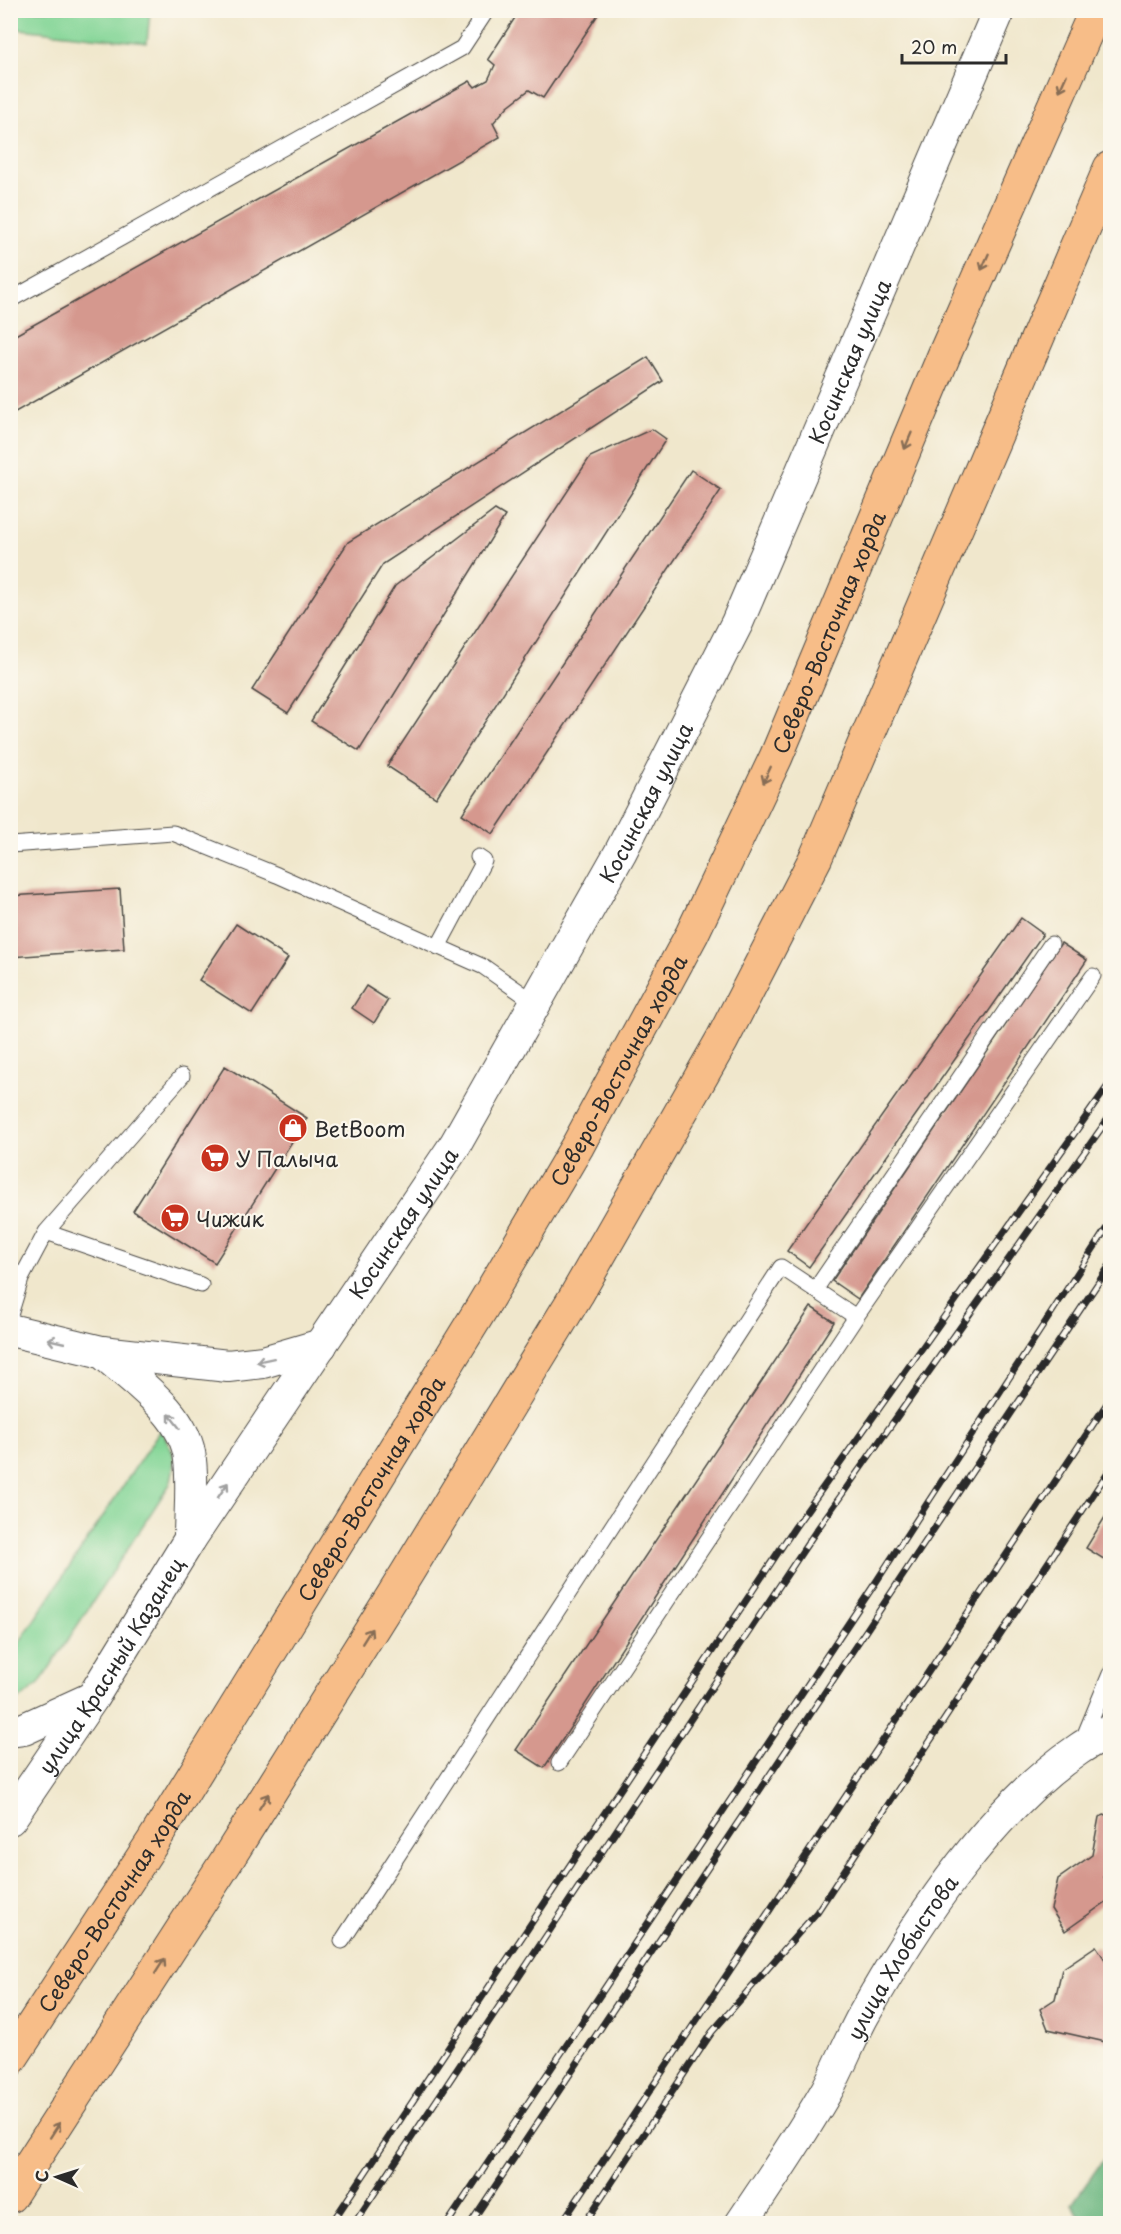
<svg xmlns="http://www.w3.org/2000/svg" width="1121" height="2234" font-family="'Playpen Sans',sans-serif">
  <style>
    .green { fill: #83d596; stroke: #578060; stroke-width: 1.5 }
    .forest { fill: #6ab67f; stroke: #4a7055; stroke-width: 1.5 }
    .building { fill: #d5988e }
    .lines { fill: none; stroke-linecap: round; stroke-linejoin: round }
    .service-casing { stroke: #494743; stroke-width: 17 }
    .minor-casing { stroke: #494743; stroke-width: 34 }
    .primary-casing { stroke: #494743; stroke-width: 35 }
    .service { stroke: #fff; stroke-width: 15 }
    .minor { stroke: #fff; stroke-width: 32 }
    .primary { stroke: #f7bd88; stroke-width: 33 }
    .rail-casing { stroke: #2b2b2b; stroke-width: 7 }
    .rail { stroke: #fbf7ec; stroke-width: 4.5; stroke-dasharray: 14; stroke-linecap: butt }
    .oneway { stroke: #876d55 }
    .oneway2 { stroke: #a0a0a0 }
    .labels { text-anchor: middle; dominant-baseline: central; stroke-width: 4.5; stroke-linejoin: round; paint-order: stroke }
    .street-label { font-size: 21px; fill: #2b2b2b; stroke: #fbf7ec }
    .poi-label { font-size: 21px; fill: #2b2b2b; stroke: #fbf7ec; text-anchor: start }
  </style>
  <rect width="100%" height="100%" fill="#fbf7ec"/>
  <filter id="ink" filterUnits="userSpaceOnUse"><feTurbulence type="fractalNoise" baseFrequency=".0167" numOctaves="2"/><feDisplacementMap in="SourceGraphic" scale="12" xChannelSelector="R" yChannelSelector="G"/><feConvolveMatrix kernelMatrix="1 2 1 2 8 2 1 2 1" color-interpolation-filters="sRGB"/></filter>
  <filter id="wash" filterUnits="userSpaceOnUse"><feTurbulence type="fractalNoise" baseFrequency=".008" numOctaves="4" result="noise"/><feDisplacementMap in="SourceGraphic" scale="24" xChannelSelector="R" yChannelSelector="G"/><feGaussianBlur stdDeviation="1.35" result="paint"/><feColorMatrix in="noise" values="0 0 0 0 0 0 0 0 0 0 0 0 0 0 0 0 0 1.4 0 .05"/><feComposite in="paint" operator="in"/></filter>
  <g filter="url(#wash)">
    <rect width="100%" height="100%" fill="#f0e7cc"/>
    <path class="green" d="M11,10L150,11L147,43L11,28Z
      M160,1430C175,1451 177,1459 170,1484L39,1684L23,1697L11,1701V1655Z"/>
    <path class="forest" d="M1110,2150V2223H1084L1072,2204Z"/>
    <g id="blocks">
      <path class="building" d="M520,10H601L543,98L529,90L508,106L493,123L500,137L10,415V338L470,81L475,87L488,80L495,65L488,59Z
        M648,357L663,381L383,564L288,713L252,690L348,542Z
        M652,429L666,439L436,798L387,766L590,457Z
        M691,470L721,490L493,834L462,814Z
        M495,510L505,516L359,751L311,721L395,586Z
        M120,889L124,949L10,957V896Z
        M1021,918L1043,934L809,1267L787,1251Z
        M236,924L288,958L252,1014L199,980Z
        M1061,943L1087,960L858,1299L832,1281Z
        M366,986L388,1000L374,1023L352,1008Z
        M225,1066L307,1118L215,1263L133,1211Z
        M811,1307L834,1322L544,1768L516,1750Z
        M1110,1509V1563L1086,1548Z
        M1110,1813V1873L1104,1877L1110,1891V1899L1065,1931L1051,1909L1058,1879L1092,1855L1099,1817Z
        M1096,1946L1110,1967V2043L1048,2029L1040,2009L1055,1999L1062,1969Z"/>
    </g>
  </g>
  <g filter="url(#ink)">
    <use href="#blocks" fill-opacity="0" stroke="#494743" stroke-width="1.5"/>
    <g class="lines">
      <g class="service-casing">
        <path id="service" d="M10,300L462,48L487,10
          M10,845L173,833L277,875L484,967L537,1004
          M438,947L484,861L478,857
          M46,1232L201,1285
          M815,1290L1051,944
          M10,1315L21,1279L46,1232L182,1076
          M856,1317L1093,976
          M1081,1744L1110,1674
          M342,1941L781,1267L856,1317L559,1763"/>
      </g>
      <g class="minor-casing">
        <g id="minor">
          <path d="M10,1330L102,1352L228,1366L263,1362L321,1345"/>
          <path d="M102,1352C133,1380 187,1415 190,1460C193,1486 190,1513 190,1539"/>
          <path d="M10,1731L24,1729L92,1698"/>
          <path id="s1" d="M10,1819L93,1697L190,1539L455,1145L620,853L737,623L999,10"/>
          <path id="s2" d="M741,2224C771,2179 801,2136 827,2090C840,2066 850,2040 863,2016C914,1925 991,1808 1079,1749C1089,1742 1100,1737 1110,1731"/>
        </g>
      </g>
      <g class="primary-casing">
        <g id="primary">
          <path id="s3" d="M10,2060L154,1840L481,1309L578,1145L692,934L776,757L945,353L1096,10"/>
          <path d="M10,2196L229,1857L407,1573L577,1294L722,1040L816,857L1110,168"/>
        </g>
      </g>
      <use href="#service" class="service"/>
      <use href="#minor" class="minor"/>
      <use href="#primary" class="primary"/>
      <g class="rail-casing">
        <path id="rail" d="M331,2224L795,1527L1110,1083
          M354,2224L816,1531L1110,1116
          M447,2224L876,1582L1110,1223
          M470,2224L1110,1265
          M561,2224L1110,1399
          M584,2224L712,2032L817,1912L1110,1469"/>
      </g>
      <use href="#rail" class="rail"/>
    </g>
    <defs><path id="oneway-shaft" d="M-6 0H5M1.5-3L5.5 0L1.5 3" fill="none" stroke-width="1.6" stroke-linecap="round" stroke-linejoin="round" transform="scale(1.5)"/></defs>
    <g class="oneway">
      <use href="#oneway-shaft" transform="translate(1063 83) rotate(114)"/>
      <use href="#oneway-shaft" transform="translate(985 262) rotate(114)"/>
      <use href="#oneway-shaft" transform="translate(908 441) rotate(113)"/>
      <use href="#oneway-shaft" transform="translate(767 775) rotate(115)"/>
      <use href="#oneway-shaft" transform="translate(367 1636) rotate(-58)"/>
      <use href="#oneway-shaft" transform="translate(264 1801) rotate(-58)"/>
      <use href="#oneway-shaft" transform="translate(160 1966) rotate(-57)"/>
      <use href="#oneway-shaft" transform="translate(55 2130) rotate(-57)"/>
    </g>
    <g class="oneway2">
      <use href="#oneway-shaft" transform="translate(56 1341) rotate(-167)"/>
      <use href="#oneway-shaft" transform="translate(265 1360) rotate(168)"/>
      <use href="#oneway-shaft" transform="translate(174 1421) rotate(-128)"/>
      <use href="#oneway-shaft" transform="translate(223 1490) rotate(-56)"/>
    </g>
  </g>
  <defs>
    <g id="shop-disc" transform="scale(1.5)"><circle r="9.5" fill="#c8321e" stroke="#fbf7ec"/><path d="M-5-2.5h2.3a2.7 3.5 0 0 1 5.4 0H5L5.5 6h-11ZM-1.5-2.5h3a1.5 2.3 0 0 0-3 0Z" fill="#fff"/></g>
    <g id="supermarket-disc" transform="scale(1.5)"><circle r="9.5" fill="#c8321e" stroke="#fbf7ec"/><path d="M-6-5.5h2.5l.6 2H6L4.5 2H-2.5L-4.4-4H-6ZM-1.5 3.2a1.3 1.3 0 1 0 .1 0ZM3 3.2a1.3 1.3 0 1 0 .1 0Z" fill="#fff"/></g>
  </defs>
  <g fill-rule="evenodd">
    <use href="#shop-disc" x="293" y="1128"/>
    <use href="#supermarket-disc" x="215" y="1158"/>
    <use href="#supermarket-disc" x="175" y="1218"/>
  </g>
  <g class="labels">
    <g class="street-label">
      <text stroke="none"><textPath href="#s1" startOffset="1686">Косинская улица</textPath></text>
      <text stroke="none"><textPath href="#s3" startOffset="1648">Северо-Восточная хорда</textPath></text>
      <text stroke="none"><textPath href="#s1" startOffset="1200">Косинская улица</textPath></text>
      <text stroke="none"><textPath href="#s3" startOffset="1162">Северо-Восточная хорда</textPath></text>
      <text stroke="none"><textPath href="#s1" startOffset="714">Косинская улица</textPath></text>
      <text stroke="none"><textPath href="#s3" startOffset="676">Северо-Восточная хорда</textPath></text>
      <text stroke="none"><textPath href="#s1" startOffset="184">улица Красный Казанец</textPath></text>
      <text stroke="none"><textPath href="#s3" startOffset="190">Северо-Восточная хорда</textPath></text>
      <text stroke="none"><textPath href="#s2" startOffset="312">улица Хлобыстова</textPath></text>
    </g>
    <g class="poi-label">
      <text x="314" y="1128">BetBoom</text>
      <text x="236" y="1158">У Палыча</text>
      <text x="196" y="1218">Чижик</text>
    </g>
  </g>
  <rect width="1121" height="2234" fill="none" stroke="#fbf7ec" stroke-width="36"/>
  <g transform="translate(57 2177) rotate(273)" stroke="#fbf7ec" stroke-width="4.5" paint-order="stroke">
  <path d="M0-4.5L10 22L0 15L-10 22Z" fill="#2b2b2b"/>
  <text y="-9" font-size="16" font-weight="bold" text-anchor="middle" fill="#2b2b2b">С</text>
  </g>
  <path d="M902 54v9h104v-9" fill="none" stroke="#2b2b2b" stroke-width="3"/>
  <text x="911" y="54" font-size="18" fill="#2b2b2b" stroke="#fbf7ec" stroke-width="4.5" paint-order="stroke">20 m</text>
</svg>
